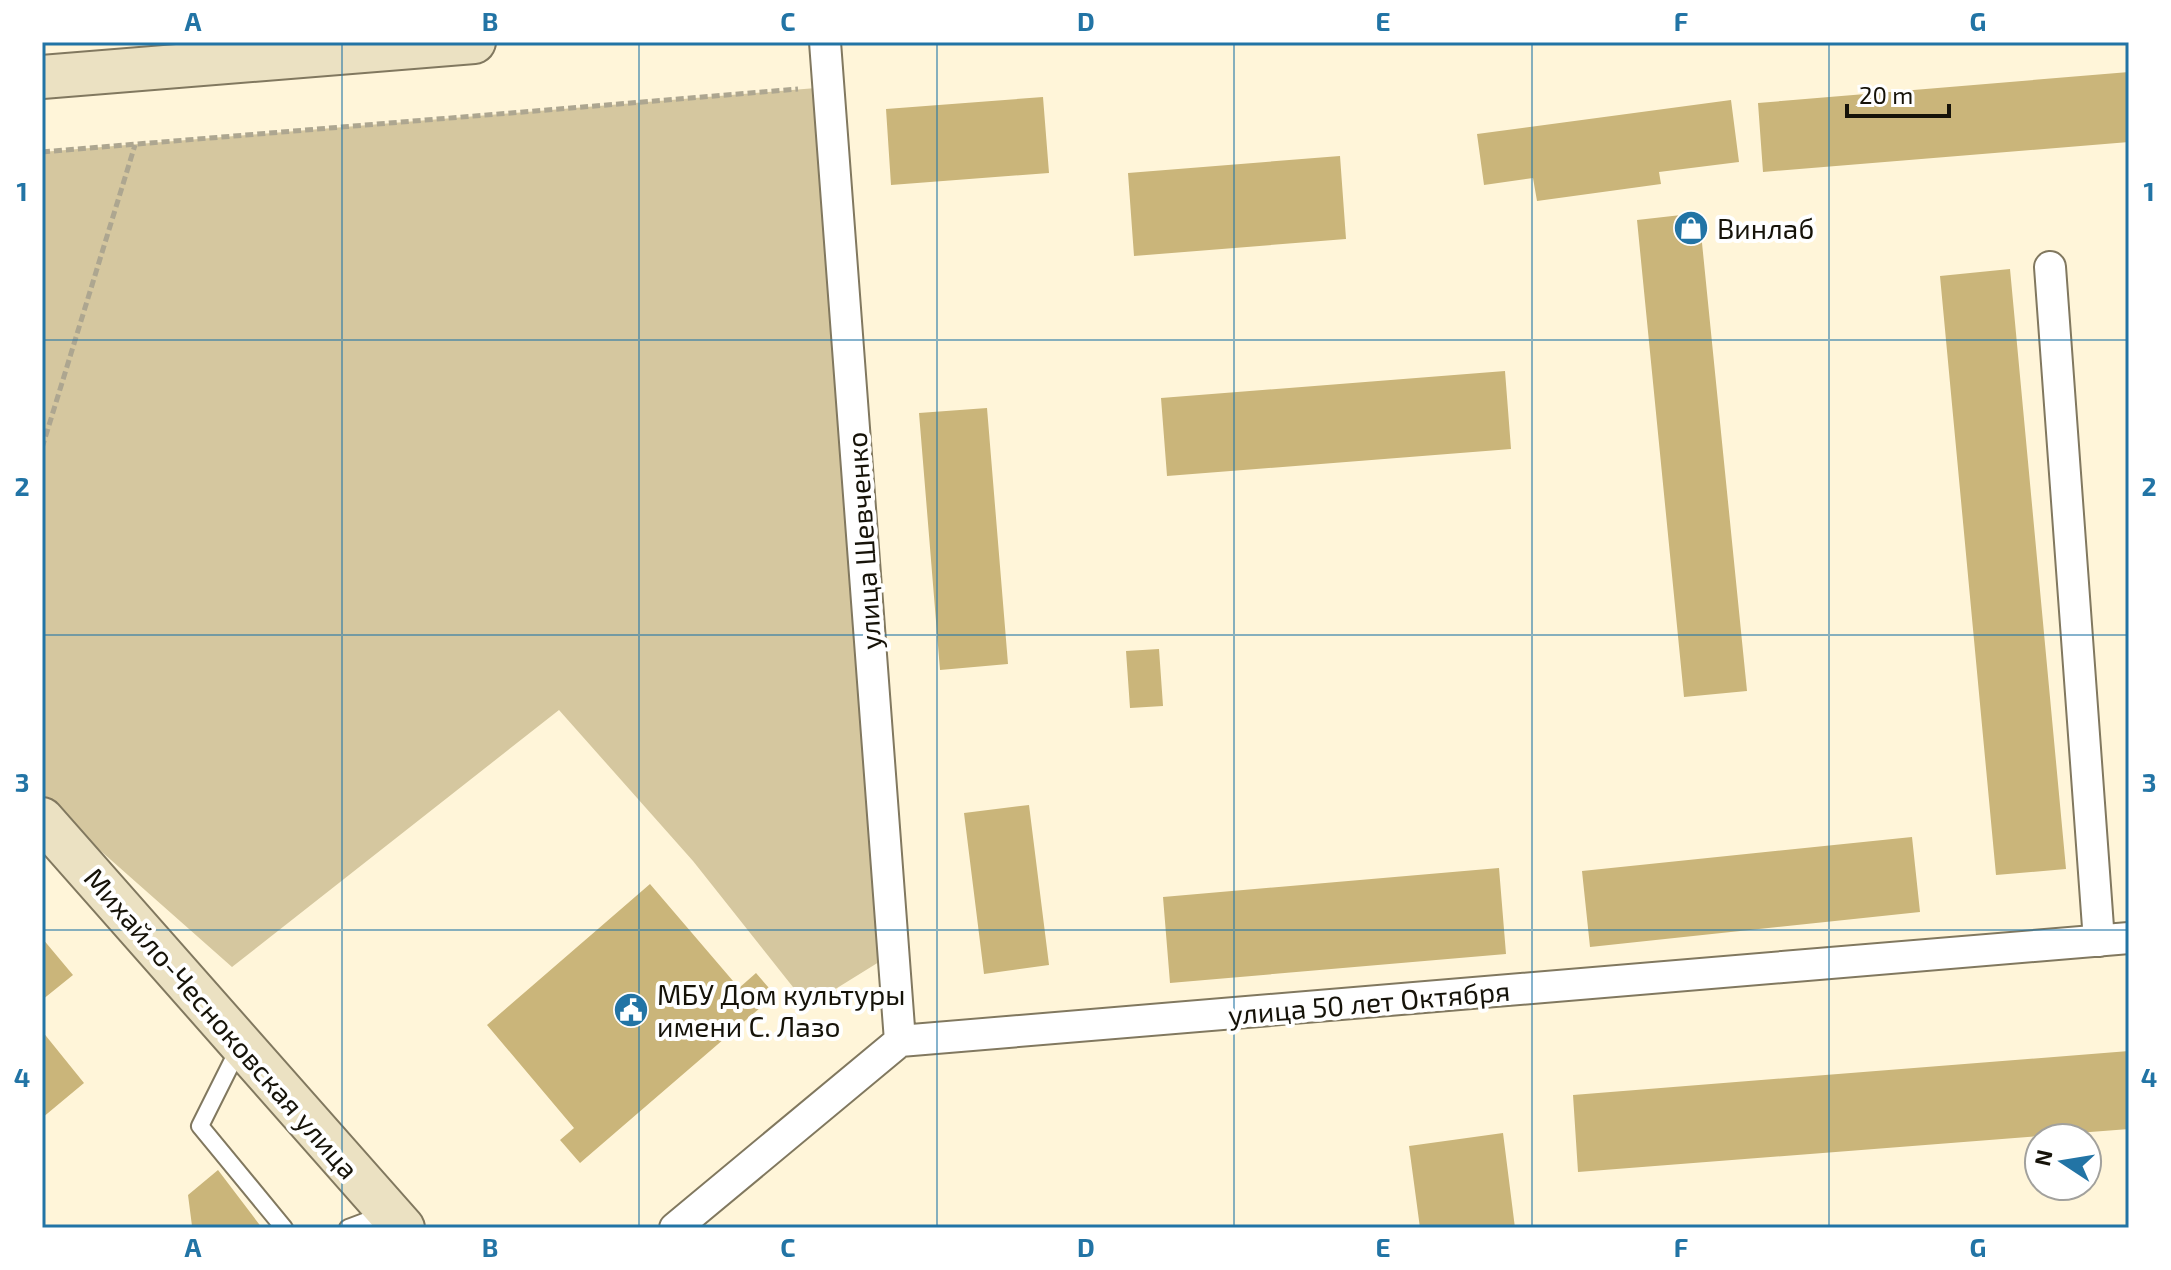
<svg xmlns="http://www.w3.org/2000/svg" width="2171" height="1270" font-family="'Exo 2',sans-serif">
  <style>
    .green { fill: #d5c79f }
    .building { fill: #cab57a }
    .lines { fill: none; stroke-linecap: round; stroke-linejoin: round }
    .service-casing { stroke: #81785f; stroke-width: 20 }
    .minor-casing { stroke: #81785f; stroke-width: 34 }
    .secondary-casing { stroke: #81785f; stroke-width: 46 }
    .path { stroke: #ada690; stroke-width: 5; stroke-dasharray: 8 4; stroke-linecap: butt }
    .service { stroke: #fff; stroke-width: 16 }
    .minor { stroke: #fff; stroke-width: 30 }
    .secondary { stroke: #ebe1c2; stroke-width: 42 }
    .grid { fill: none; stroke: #2274a5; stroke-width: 2; stroke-opacity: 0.55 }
    .labels { text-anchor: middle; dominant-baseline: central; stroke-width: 8; stroke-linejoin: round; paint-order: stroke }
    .poi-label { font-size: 28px; fill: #161309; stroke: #fff; text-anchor: start }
    .street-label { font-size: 28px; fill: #161309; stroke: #fff }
    .neatline { fill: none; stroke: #2274a5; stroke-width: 3 }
    .grid-label { font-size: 26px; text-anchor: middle; font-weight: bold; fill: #2274a5 }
  </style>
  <rect width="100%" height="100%" fill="#fff5d9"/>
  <path class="green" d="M828,87L879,962L808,1006L693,861L559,710L232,967L42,799V152Z"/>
  <path class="building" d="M2129,72V142L1763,172L1758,103Z
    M1043,97L1049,173L891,185L886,109Z
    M1731,100L1739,162L1659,172L1661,184L1537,201L1533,178L1484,185L1477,134Z
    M1340,156L1346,239L1134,256L1128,173Z
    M1699,213L1747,691L1684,697L1637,220Z
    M2010,269L2066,869L1996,875L1940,276Z
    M1505,371L1511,449L1167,476L1161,398Z
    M987,408L1008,664L940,670L919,413Z
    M1159,649L1163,706L1130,708L1126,651Z
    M1029,805L1049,965L984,974L964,813Z
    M1912,837L1920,912L1590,947L1582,871Z
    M1499,868L1506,954L1170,983L1163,897Z
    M650,884L739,988L756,973L775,995L580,1163L560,1140L574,1128L487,1025Z
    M42,938L73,975L42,1000Z
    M42,1031L84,1083L42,1118Z
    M2129,1051V1129L1578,1172L1573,1095Z
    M1503,1133L1515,1228H1420L1409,1146Z
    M218,1170L262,1228H190L192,1226L188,1195Z"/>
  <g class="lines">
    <g class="service-casing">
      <path id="service" d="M240,1046L200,1126L284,1228
        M348,1228L388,1213"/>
    </g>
    <g class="minor-casing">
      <path id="minor" d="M825,42L900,1041
        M2050,267L2099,941
        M675,1228L900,1041L2129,938"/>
    </g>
    <g class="secondary-casing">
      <path id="secondary" d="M42,77L474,42
        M42,819L403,1228"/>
    </g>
    <path class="path" d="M42,152L798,89
      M42,448L135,145"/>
    <use href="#service" class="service"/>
    <use href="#minor" class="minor"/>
    <use href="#secondary" class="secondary"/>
  </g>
  <path class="grid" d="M342,42V1228M639,42V1228M937,42V1228M1234,42V1228M1532,42V1228M1829,42V1228M42,340H2129M42,635H2129M42,930H2129"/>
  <defs>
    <g id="shop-disc" transform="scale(1.8)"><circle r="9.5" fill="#2274a5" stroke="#fff"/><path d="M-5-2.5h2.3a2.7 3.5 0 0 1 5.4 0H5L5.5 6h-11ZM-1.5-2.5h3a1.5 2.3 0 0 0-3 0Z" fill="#fff"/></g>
    <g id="civic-disc" transform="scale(1.8)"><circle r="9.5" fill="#2274a5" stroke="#fff"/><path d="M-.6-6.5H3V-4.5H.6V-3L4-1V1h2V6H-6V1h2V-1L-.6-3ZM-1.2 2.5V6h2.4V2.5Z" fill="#fff"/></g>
  </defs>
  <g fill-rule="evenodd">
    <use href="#shop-disc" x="1691" y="228"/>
    <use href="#civic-disc" x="631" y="1010"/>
  </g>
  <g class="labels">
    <g class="poi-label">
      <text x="1717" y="228">Винлаб</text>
      <text x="657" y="994">МБУ Дом культуры<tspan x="657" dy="32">имени С. Лазо</tspan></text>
    </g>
    <g class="street-label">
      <text transform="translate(863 541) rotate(-94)">улица Шевченко</text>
      <text transform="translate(1369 1002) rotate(-5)">улица 50 лет Октября</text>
      <text transform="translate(222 1023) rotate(49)">Михайло-Чесноковская улица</text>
    </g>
  </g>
  <rect width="2171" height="1270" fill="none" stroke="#ffffff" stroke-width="88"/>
  <g transform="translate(2063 1162) rotate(282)"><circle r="38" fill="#ffffff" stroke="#a2a19d" stroke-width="2"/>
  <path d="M0-6L14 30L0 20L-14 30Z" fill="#2274a5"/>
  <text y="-12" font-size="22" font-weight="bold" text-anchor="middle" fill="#161309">N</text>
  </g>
  <path d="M1847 104v12h102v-12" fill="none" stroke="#161309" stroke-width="4"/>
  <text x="1859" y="104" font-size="24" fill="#161309" stroke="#ffffff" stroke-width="6" paint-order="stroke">20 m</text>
  <rect x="44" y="44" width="2083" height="1182" class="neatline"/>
  <g class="grid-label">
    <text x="193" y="31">A</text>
    <text x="490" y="31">B</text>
    <text x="788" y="31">C</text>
    <text x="1086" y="31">D</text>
    <text x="1383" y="31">E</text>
    <text x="1681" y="31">F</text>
    <text x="1978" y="31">G</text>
    <text x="22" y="201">1</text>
    <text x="2149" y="201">1</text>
    <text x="22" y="496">2</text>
    <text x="2149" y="496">2</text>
    <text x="22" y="792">3</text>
    <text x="2149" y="792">3</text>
    <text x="22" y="1087">4</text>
    <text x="2149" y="1087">4</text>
    <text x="193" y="1257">A</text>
    <text x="490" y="1257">B</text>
    <text x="788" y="1257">C</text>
    <text x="1086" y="1257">D</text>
    <text x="1383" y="1257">E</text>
    <text x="1681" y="1257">F</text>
    <text x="1978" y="1257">G</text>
  </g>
</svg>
